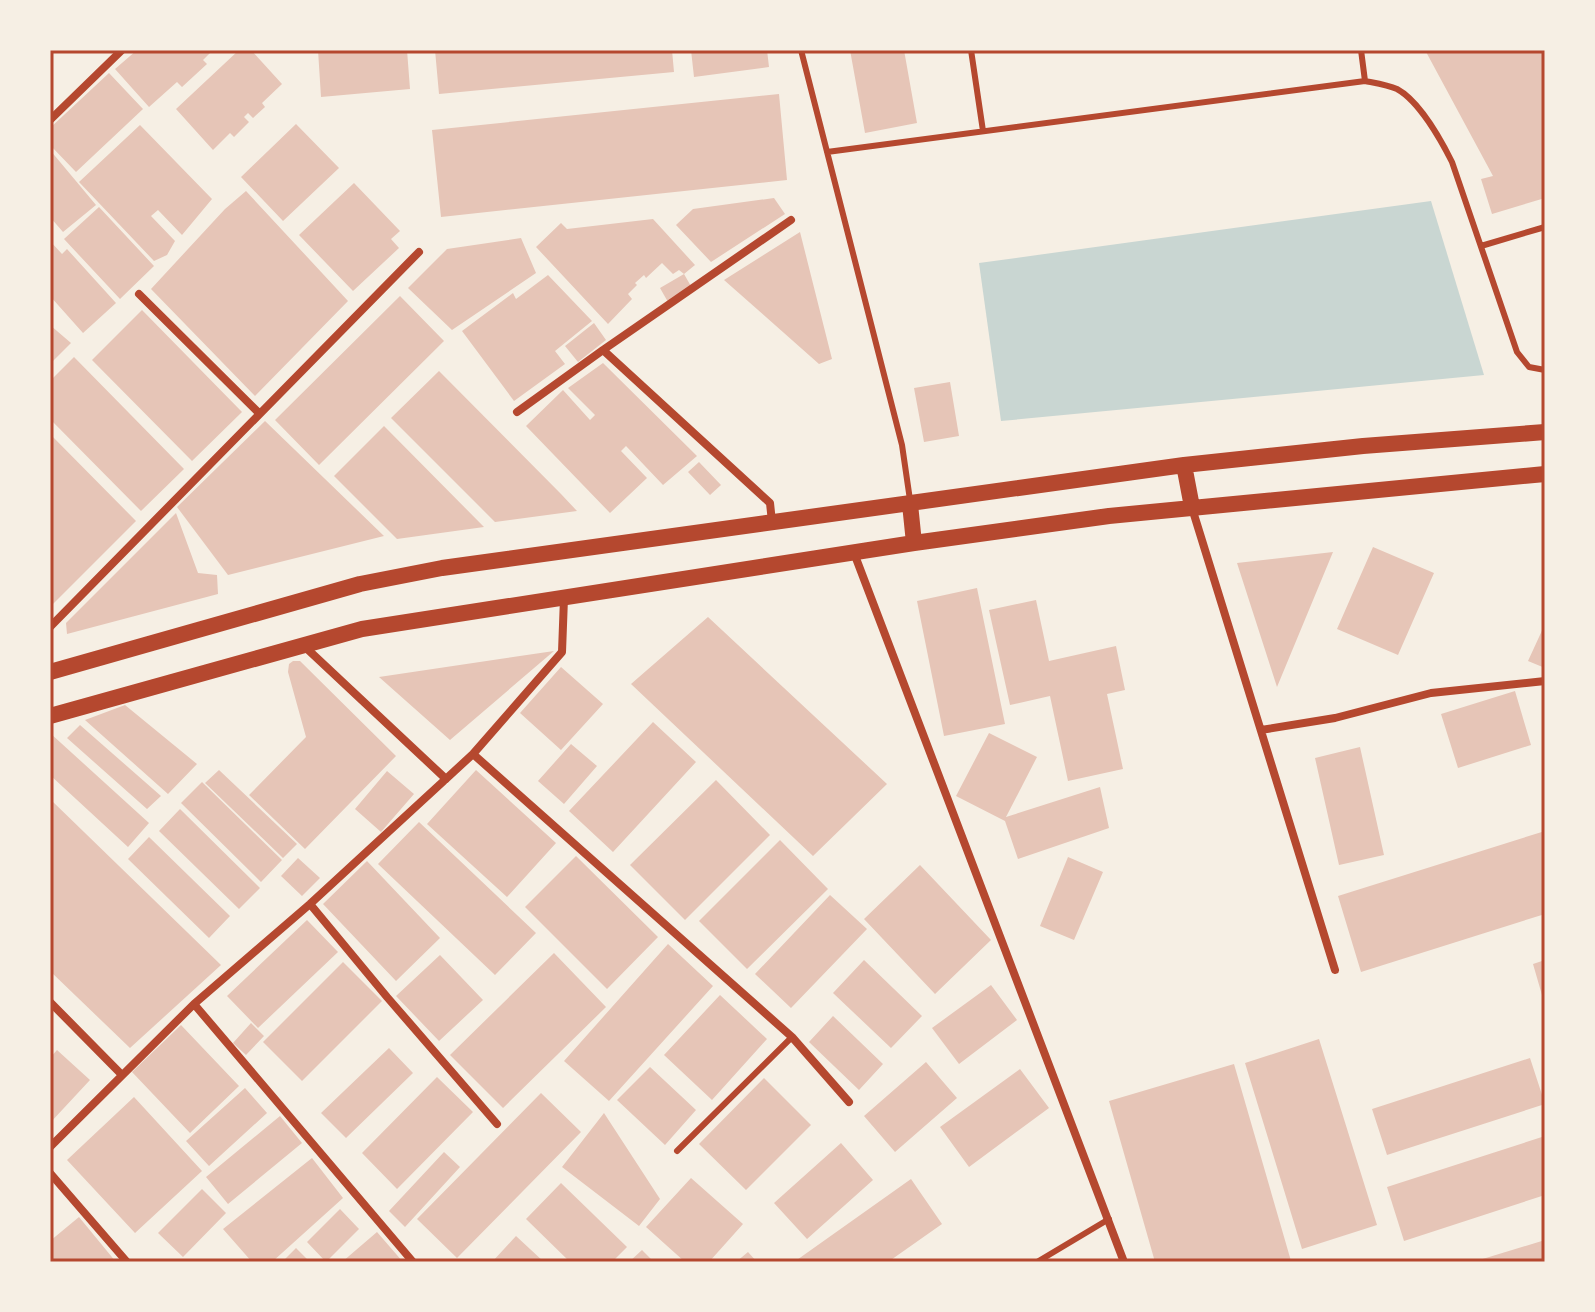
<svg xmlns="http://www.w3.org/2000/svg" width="1595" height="1312" font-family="'Roboto Condensed',sans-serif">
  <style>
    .water { fill: #c9d6d2 }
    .building { fill: #e6c5b7 }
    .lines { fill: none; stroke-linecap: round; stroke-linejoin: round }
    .service { stroke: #b5482f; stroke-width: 6 }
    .minor { stroke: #b5482f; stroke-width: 8 }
    .secondary { stroke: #b5482f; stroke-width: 16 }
    .neatline { fill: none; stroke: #b5482f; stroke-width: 3 }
  </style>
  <rect width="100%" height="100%" fill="#f6efe4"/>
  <path class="water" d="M1431,201L1484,375L1001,421L979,263Z"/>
  <path class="building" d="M137,50H213L203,60L207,64L182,87L177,82L149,107L115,69Z
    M239,50H251L282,84L262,103L265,107L253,118L248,113L244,117L249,122L234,137L230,133L213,150L176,109Z
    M318,50H407L410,89L321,97Z
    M435,50H672L674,72L439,94Z
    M691,50H767L769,67L694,77Z
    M850,50H904L917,123L865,133Z
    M1425,50H1545V198L1492,214L1481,179L1493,176Z
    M109,73L143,109L76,172L50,145V128Z
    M779,94L787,180L441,217L432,130Z
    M296,124L339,168L283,221L241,177Z
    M140,125L212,199L182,235L158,210L151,216L175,241L167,255L154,261L79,182Z
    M50,150L96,205L63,232L50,217Z
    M354,183L400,231L391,239L399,248L353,291L299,235Z
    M246,191L348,301L255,396L151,289L225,209Z
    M774,198L785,214L711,262L676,225L693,209Z
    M99,207L154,266L120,299L64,239Z
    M653,219L695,265L684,274L679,270L673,274L662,263L646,278L644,275L635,283L637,285L628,294L632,299L608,324L536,247L561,223L567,229Z
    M800,232L832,359L819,364L724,280Z
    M521,238L536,273L452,330L408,288L447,249Z
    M50,241L62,254L67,249L116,303L83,333L50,296Z
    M684,274L692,288L668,302L660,288Z
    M548,275L592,321L555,351L565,364L514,401L462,331L513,293L516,299Z
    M400,296L444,341L319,465L275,420Z
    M142,310L242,412L192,461L92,360Z
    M594,323L606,340L578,362L565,346Z
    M50,325L71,343L50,364Z
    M74,357L184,469L141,511L50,419V381Z
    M603,363L697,456L663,485L626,446L621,451L647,478L610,513L526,426L563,390L590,420L595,415L568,388Z
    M439,371L561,494L577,511L495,522L391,418Z
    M950,382L959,436L924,442L914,388Z
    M265,421L384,536L228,575L177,507Z
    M384,426L484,527L397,539L334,476Z
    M50,434L136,521L50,607Z
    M699,462L721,485L710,495L688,472Z
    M176,513L198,573L217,575L218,594L67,634L66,623Z
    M1373,547L1434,573L1398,655L1337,629Z
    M1333,552L1277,687L1237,563Z
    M977,588L1005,724L944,736L917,601Z
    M1036,600L1049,661L1116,646L1125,690L1107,694L1123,769L1068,781L1050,696L1010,705L989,610Z
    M708,617L887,784L813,856L631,684Z
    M1545,624V668L1528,661Z
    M554,651L450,740L379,677Z
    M293,661H300L396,756L305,849L249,795L306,737L288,672L289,664Z
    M561,667L603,704L561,750L520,713Z
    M1515,691L1531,745L1458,768L1441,714Z
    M125,705L197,764L168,794L85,720Z
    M653,722L696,762L613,852L569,811Z
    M80,725L161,796L147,809L67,738Z
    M50,733L149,823L128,847L50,775Z
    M989,733L1037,757L1006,817L1100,787L1109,828L1018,859L1005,821L956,796Z
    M571,744L597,766L564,804L538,781Z
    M1360,747L1384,855L1339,865L1315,758Z
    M219,770L297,844L283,858L205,783Z
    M476,770L556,843L507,897L427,824Z
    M387,771L414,794L381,832L355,809Z
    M716,780L770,835L685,920L630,865Z
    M202,782L282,860L261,882L181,803Z
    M50,799L221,965L130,1048L50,971Z
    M180,809L260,888L239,909L159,831Z
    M419,822L536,933L495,975L378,864Z
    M1545,831V914L1361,972L1338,896Z
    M149,837L230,916L209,938L128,859Z
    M780,840L828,889L747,969L699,921Z
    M576,856L658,937L607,989L525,907Z
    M1068,857L1103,872L1074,940L1040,926Z
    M298,858L320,878L302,896L281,876Z
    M367,861L440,938L396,981L323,904Z
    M920,865L991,940L935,994L864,919Z
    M830,895L867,929L791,1008L755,974Z
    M307,920L338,952L258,1028L227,996Z
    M668,944L713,986L609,1101L564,1061Z
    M554,953L606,1007L503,1108L450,1055Z
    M440,955L483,1000L439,1041L396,996Z
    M864,960L922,1016L891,1048L833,993Z
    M1545,960V1002H1544L1533,964Z
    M343,962L382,1001L302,1081L263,1042Z
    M991,985L1017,1020L959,1064L932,1028Z
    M720,995L767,1039L712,1100L664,1055Z
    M833,1016L883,1064L859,1090L809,1042Z
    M251,1023L264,1036L246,1055L233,1043Z
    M181,1025L239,1086L190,1133L132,1072Z
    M1319,1039L1377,1225L1302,1249L1245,1063Z
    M389,1048L413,1073L346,1138L321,1113Z
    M57,1050L90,1080L50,1123V1058Z
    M1530,1058L1545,1104L1387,1155L1372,1109Z
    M926,1062L957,1098L895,1152L864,1116Z
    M1234,1064L1291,1261L1155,1262L1109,1101Z
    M650,1067L696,1110L665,1145L617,1100Z
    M1020,1069L1049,1108L969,1167L940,1127Z
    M437,1077L473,1112L397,1189L362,1153Z
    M764,1078L811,1125L746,1190L699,1144Z
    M245,1088L267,1113L209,1166L186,1141Z
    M541,1093L581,1132L457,1258L417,1219Z
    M134,1097L202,1171L135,1233L67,1160Z
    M604,1113L660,1199L639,1226L562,1167Z
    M280,1116L302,1143L228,1204L206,1177Z
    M1545,1136V1195L1404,1241L1387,1187Z
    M841,1143L873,1180L807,1239L774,1203Z
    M444,1152L460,1167L405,1227L389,1211Z
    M312,1158L343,1198L272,1262H252L223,1229Z
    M691,1178L743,1224L709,1262H685L646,1227Z
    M911,1179L942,1224L888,1262H794Z
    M561,1183L627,1247L612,1262H570L526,1219Z
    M202,1189L226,1213L183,1257L158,1233Z
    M340,1209L359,1229L326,1262L307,1242Z
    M79,1217L116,1262H50V1241Z
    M377,1232L403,1262H342Z
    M516,1236L544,1262H492Z
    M1545,1240V1262H1476V1261Z
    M296,1248L310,1262H282Z
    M642,1250L654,1262H629Z
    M748,1252L757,1262H736Z"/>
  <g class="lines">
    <path class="service" d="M801,50L902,445L910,500
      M971,50L983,131
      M1365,81C1375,83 1388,85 1397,89C1419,101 1441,140 1452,162L1517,352L1529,367L1545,370
      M827,152L1365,81L1361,50
      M1481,246L1545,227
      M677,1151L792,1037
      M1037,1262L1109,1219"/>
    <path class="minor" d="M50,120L122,50
      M139,294L259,413
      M517,412L603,350
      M1192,508L1335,970
      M772,522L770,503L603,350L791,220
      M854,553L1124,1262
      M50,627L419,252
      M303,645L446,779
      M1261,730L1335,718L1431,693L1545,681
      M473,754L792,1037L849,1102
      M310,904L387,997L497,1124
      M50,1002L122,1075
      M194,1004L413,1262
      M50,1147L194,1004L310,904L473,754L562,652L564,598
      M50,1173L127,1262"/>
    <path class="secondary" d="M1184,465L1192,507
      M910,504L914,543
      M50,672L360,584L442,568L1184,465L1363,446L1545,432
      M50,716L362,629L914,543L1109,516L1545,474"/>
  </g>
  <rect width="1595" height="1312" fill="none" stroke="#f6efe4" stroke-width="104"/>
  <rect x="52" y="52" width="1491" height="1208" class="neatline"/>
</svg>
